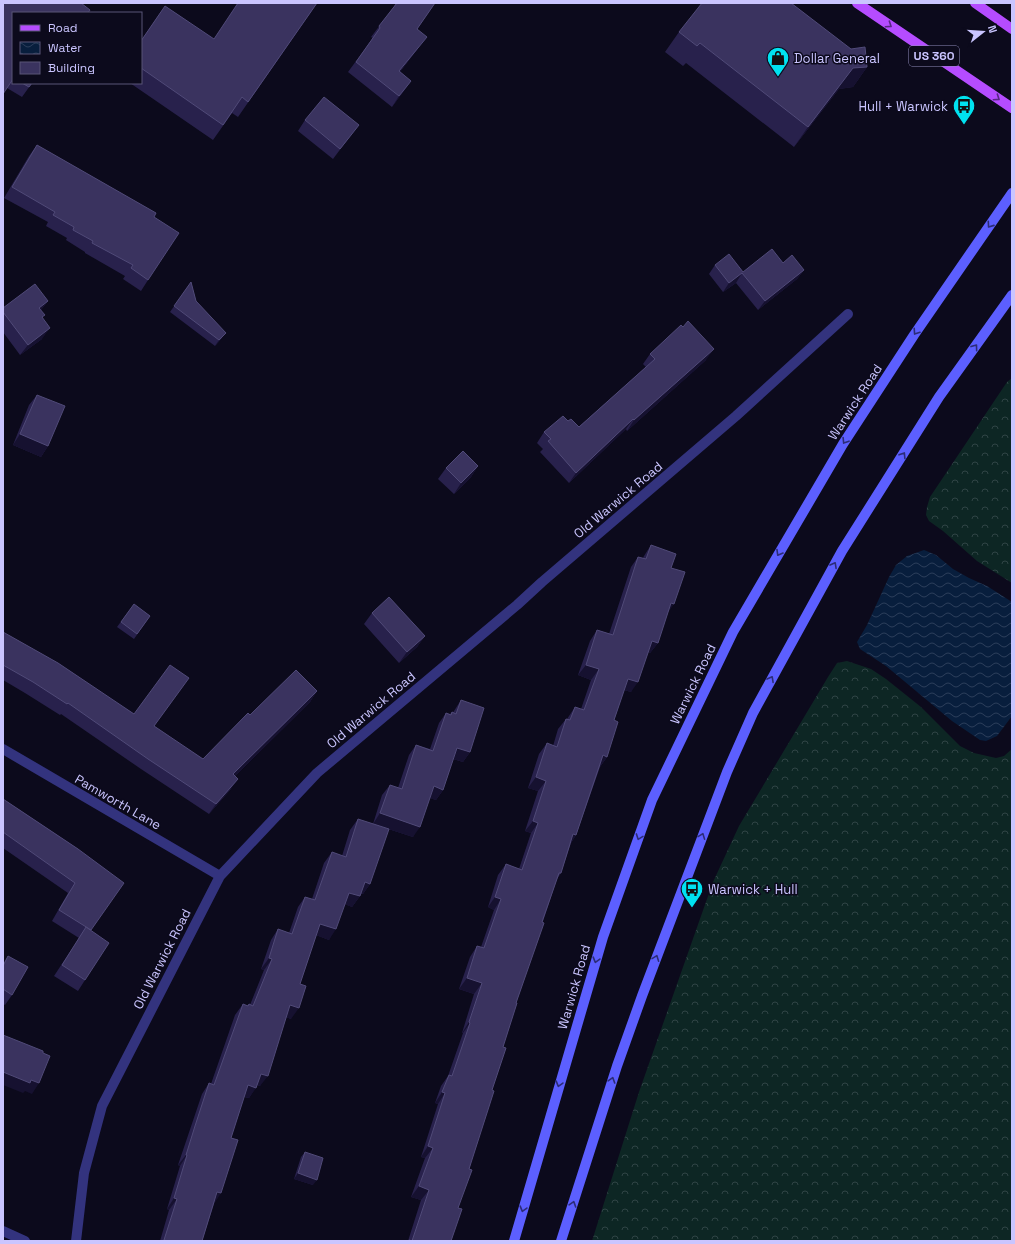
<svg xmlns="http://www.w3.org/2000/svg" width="1015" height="1244" font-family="'Space Grotesk',sans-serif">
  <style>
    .forest { fill: url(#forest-crowns) }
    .water { fill: url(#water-waves) }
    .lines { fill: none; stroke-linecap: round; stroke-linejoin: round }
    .street { stroke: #33337e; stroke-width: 10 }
    .secondary { stroke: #5c5fff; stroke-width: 10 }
    .primary { stroke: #b54cff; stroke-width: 10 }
    .wall { fill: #28214c }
    .shaded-wall { fill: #161130 }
    .building { fill: #3a335f; stroke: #504a78 }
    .oneway { stroke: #582882 }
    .oneway2 { stroke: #2c2c77 }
    .labels { text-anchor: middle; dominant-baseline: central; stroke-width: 3; stroke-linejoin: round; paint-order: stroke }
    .shield { fill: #0c0a1c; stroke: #918dbb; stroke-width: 1 }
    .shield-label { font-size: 12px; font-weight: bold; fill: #cac5ff }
    .poi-label { font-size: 13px; fill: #cac5ff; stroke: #0c0a1c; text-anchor: start }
    .street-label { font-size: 13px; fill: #cac5ff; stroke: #0c0a1c }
  </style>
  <defs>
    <pattern id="forest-crowns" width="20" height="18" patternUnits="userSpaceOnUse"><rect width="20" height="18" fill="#0d2624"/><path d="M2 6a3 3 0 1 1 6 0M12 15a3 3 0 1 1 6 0" fill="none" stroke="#2f4445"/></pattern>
    <pattern id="water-waves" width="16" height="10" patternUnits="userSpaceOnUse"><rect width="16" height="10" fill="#081e3d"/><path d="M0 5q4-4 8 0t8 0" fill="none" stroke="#2b3d5a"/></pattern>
  </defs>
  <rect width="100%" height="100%" fill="#0c0a1c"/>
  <path class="forest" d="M1012,378V583L977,561L943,531L929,521L926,515L927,507L930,497L1007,382Z
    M847,661L871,669L886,679L921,707L960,746L974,753L996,758L1004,756L1012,749V1241H592L639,1092L713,882L739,826L828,677L837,663Z"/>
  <path class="water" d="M924,550L936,555L953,569L969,578L987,586L1012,602V716L997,736L986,741L980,740L952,721L886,666L860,649L857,642L867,625L889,577L896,565L907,556Z"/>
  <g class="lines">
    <path class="street" d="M3,749L220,876
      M3,1231L25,1241
      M76,1241L84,1173L102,1106L220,876L317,773L517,605L542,582L736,416L848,314"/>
    <path class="secondary" d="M514,1241L603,937L652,800L733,632L843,444L914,335L1012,193
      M561,1241L617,1066L642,996L727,772L753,713L842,551L939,397L1012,295"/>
    <path class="primary" d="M857,3L1012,108
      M975,3L1012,29"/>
  </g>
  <path class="wall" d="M317,3L238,117L232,113L213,140L130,83H141V41L165,6L213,39Z
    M396,3H435L417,29L419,47L400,72L411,81L392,107L348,72L373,38L371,37L393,8Z
    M13,13V83H32L22,97L7,88Z
    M679,32L867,67L853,87L839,89L794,147L686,63L683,66L665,52Z
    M305,120L359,125L351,135L333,159L298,131Z
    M37,145L154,217L148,280L141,291L123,279L125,276L85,253V252L66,240L67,238L46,226L48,222L4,198L29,156Z
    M783,263L804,270L797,279L758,310L736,283L723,292L709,274L715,265L743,272Z
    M191,282L196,301L222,338L215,346L170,312Z
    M48,301L41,310L43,319L42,339L20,355L3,332V308Z
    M650,354L706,360L627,431L626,429L569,483L540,452L543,449L537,443L544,432L568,421L579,427L646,367L643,364Z
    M37,395L48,446L41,457L13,445L29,405Z
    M478,466L471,477L454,494L438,479L446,468Z
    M651,545L671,568L667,614L658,643L650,653L648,652L631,692L624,690L614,720L607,757L600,767L576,835L571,843L561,873L557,879L516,1003L503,1047L492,1090L458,1208L451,1241H408L421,1200L411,1197L425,1158L421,1157L438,1104L435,1103L441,1086L448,1076L463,1033H462L474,994L459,989L470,957L477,946L481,947L494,910L488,907L498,875L506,864L519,869L531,833L525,831L538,791L528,788L539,754L547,743L553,746L558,729L566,719H567L575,707L581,709L591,680L578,675L590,641L597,630L609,634L631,567L638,557L643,558L644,556Z
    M134,604L150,616L134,639L117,627Z
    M372,613L425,636L417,647L399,663L364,624Z
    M3,632L134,714L203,759L250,715L317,691L310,702L235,776L231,789L209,814L141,769L61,714L60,715L25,693L3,680Z
    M461,700L470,752L463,762L453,759L443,790L436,800L430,798L413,837L373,824L382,795L390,785L398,788L409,755L416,745L430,749L439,723L446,713L450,714L452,712L453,713L454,711Z
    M3,799L78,849L91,931L85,980L78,991L54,976L79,938L52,921L68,893L3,848Z
    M358,819L370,884L363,894H361L360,896L352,907L345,904L329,940L316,935L300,984L291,1019L286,1017L260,1086L257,1085L249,1098L244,1097L231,1138L214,1204L202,1241H160L169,1210L167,1209L180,1166L178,1165L202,1094L209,1083L211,1084L235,1015L243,1004L247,1006L249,1004L250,1005L264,970L261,969L271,940L278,929L289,933L298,907L305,897L312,899L324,863L332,852L342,856L350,830Z
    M8,956L12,995L5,1005L3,1004V964Z
    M305,1152L313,1185L294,1179L301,1157Z"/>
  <path class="shaded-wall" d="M427,37L419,47L392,82L399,71Z
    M867,67L853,87L839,89L794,147L808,127L853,68Z
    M411,81L404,91L392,107L399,96Z
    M804,270L797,279L758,310L765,301Z
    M742,273L736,283L723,292L729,283Z
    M48,301L40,311L39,308Z
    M50,328L42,339L20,355L28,345Z
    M226,333L222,338L215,346L219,340Z
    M714,349L706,360L627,431L634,420Z
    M633,419L626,429L569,483L576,473Z
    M20,434L48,446L41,457L13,445Z
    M478,466L471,477L454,494L461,483Z
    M671,603L674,604L667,614Z
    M425,636L417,647L399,663L407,652Z
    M652,641L658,643L650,653L645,651Z
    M586,665L599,669L591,680L578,675Z
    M628,679L638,682L631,692L621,689Z
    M317,691L310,702L226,785L233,774Z
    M457,748L470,752L463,762L450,758Z
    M603,755L607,757L600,767Z
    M536,777L546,781L538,791L528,788Z
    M238,779L231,789L209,814L216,804Z
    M434,786L443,790L436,800L426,797Z
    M380,813L420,827L413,837L373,824Z
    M533,821L538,823L531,833L525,831Z
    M573,834L576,835L569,846Z
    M365,882L370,884L363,894L357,892Z
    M349,893L360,896L352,907L341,903Z
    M495,897L501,899L494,910L488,907Z
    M320,924L336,929L329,940L313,934Z
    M269,958L272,959L264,970L261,969Z
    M467,978L482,983L474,994L459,989Z
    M290,1005L299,1008L291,1019L283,1016Z
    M469,1022L470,1023L463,1033H462Z
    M3,1072L31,1080L39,1083L32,1094L25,1091L23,1093L3,1085Z
    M261,1074L268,1076L260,1086L254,1084Z
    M248,1085L256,1088L249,1098L241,1096Z
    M442,1092L445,1093L438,1104L435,1103Z
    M428,1146L433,1148L425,1158L421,1157Z
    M186,1155H187L180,1166L178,1165Z
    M298,1173L317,1180L313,1185L294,1179Z
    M419,1186L429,1190L421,1200L411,1197Z
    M217,1192L221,1193L214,1204Z
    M174,1198L177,1199L169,1210L167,1209Z"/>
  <path class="building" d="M4,3H81L90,10L88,13H13V79L3,94V4Z
    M238,3H317L248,102L242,97L223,125L141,68V41L165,6L214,39Z
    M397,3H435L417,29L427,37L399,71L411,81L399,96L356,62L380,28L379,26Z
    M702,3H791L851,49L865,47L867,67L853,68L808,127L700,43L697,46L679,32Z
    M22,83H32L29,87Z
    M324,97L359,125L340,149L305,120Z
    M37,145L156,213L154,217L179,233L148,280L131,268L133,265L92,243L93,241L73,230L74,227L53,215L55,212L12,187Z
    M772,249L783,263L792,255L804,270L765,301L742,273L729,283L715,265L729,254L743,272Z
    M191,282L196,301L226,333L219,340L174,306Z
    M35,284L48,301L39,308L45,315L42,317L50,328L28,345L3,312V308Z
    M688,321L714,349L634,420L633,419L576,473L548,441L551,439L544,432L563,416L568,421L571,419L579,427L655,359L650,354L681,325L683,327Z
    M37,395L65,406L48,446L20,434Z
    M463,451L478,466L461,483L446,468Z
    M651,545L676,554L671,568L685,572L674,604L671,603L658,643L652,641L638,682L628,679L614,720L618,722L607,757L603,755L576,835L573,834L561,873H559L542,922L544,923L516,1003H517L503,1047L506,1048L492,1090L494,1091L469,1169L472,1170L458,1208L462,1209L451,1241H408L409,1240L412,1241L429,1190L419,1186L433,1148L428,1146L445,1093L442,1092L449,1075L452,1076L470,1023L469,1022L482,983L467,978L477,946L484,948L501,899L495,897L506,864L522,870L538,823L533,821L546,781L536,777L547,743L557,747L566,719L570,720L575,707L584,710L599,669L586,665L597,630L613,635L638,557L646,559Z
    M389,597L425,636L407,652L372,613Z
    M134,604L150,616L137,634L121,622Z
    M3,632L58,663L134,714L170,665L189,678L154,726L203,759L248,713L250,715L296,670L317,691L233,774L238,779L216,804L148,759L68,703L67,704L33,682L3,665Z
    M461,700L484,708L470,752L457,748L443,790L434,786L420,827L380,813L390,785L402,789L416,745L433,751L446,713L451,715L452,712L456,714Z
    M3,799L78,849L124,883L91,930L59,910L75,883L3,832Z
    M358,819L389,829L370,884L365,882L360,896L349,893L336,929L320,924L300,984L306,986L299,1008L290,1005L268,1076L261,1074L256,1088L248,1085L231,1138L238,1140L221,1193L217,1192L202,1241H168L164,1240L177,1199L174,1198L187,1155H186L195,1126L209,1083L214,1085L243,1004L248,1006L249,1004L253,1006L272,959L269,958L278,929L292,934L305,897L315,900L332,852L346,857Z
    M86,927L109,943L85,980L62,965Z
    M8,956L28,967L12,995L3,989V966Z
    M3,1035L43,1051V1053L50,1056L39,1083L31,1080L30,1083L3,1072Z
    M305,1152L323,1158L317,1180L298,1173Z"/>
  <defs><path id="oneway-chevron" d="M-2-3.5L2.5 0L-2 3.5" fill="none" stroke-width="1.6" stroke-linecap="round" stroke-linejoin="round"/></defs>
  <g class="oneway">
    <use href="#oneway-chevron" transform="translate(889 25) rotate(34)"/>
    <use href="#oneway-chevron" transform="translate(997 98) rotate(34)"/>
  </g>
  <g class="oneway2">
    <use href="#oneway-chevron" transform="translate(990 225) rotate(125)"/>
    <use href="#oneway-chevron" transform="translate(916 332) rotate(124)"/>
    <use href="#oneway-chevron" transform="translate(975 347) rotate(-54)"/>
    <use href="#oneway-chevron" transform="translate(845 441) rotate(122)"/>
    <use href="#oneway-chevron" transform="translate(903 455) rotate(-58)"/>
    <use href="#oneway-chevron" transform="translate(779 553) rotate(120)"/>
    <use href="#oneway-chevron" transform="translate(834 565) rotate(-61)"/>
    <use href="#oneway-chevron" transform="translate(771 679) rotate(-61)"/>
    <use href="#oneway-chevron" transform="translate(702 836) rotate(-69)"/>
    <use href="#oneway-chevron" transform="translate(639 837) rotate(110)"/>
    <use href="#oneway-chevron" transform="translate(656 958) rotate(-69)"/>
    <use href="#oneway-chevron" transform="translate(596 960) rotate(106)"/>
    <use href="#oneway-chevron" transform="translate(612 1080) rotate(-72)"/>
    <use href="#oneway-chevron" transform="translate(559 1084) rotate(106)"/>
    <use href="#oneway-chevron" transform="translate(573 1204) rotate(-72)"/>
    <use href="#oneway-chevron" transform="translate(523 1209) rotate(106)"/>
  </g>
  <defs>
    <g id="shop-pin" transform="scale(1.15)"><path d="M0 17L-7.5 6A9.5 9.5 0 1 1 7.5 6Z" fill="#00e2f0" stroke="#0c0a1c"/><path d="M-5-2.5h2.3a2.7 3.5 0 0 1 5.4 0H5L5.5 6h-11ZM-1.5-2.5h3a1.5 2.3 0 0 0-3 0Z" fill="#111"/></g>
    <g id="bus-pin" transform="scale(1.15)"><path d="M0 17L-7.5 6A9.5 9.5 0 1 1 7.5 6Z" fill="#00e2f0" stroke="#0c0a1c"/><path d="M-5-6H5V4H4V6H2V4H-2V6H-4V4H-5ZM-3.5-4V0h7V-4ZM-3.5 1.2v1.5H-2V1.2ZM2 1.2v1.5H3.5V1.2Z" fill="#111"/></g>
  </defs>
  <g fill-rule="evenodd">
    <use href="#shop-pin" x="778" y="58"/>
    <use href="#bus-pin" x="964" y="106"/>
    <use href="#bus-pin" x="692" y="889"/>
  </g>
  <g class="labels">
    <rect class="shield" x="909" y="46" width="50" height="20" rx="3"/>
    <g class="shield-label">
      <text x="934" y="56">US 360</text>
    </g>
    <g class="poi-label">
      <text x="794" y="58">Dollar General</text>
      <text x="948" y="106" text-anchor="end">Hull + Warwick</text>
      <text x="708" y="889">Warwick + Hull</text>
    </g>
    <g class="street-label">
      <text transform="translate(855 402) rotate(-57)">Warwick Road</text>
      <text transform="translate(618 500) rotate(-40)">Old Warwick Road</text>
      <text transform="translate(693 684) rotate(-64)">Warwick Road</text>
      <text transform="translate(371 710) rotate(-40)">Old Warwick Road</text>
      <text transform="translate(118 802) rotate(30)">Pamworth Lane</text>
      <text transform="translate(162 959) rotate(-63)">Old Warwick Road</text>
      <text transform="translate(574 987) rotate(-74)">Warwick Road</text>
    </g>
  </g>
  <rect width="1015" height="1244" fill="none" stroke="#cac5ff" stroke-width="8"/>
  <rect x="12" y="12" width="130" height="72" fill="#0c0a1c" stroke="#585577"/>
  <rect x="20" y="25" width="20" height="6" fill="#b54cff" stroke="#585577"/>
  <text x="48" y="32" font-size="12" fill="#cac5ff">Road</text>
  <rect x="20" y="42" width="20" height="12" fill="url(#water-waves)" stroke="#585577"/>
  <text x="48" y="52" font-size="12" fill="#cac5ff">Water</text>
  <rect x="20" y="62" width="20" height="12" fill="#3a335f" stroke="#585577"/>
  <text x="48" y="72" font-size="12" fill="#cac5ff">Building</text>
  <g transform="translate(983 32) rotate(73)" stroke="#0c0a1c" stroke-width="3" paint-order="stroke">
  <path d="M0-3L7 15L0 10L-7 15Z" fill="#cac5ff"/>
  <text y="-6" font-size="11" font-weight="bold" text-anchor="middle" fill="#cac5ff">N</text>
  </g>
</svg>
